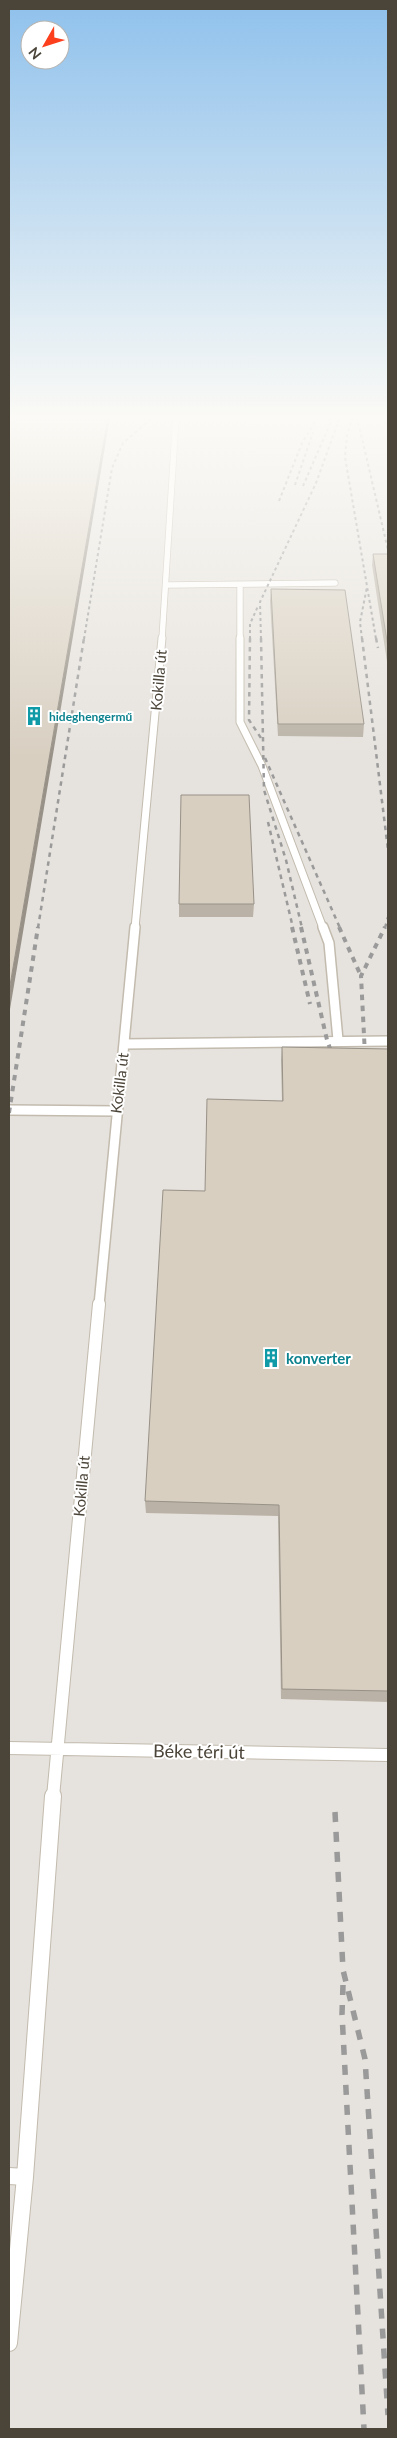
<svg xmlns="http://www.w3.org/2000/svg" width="397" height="2438" font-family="Lato,sans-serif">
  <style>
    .industrial { fill: #e6e2dd }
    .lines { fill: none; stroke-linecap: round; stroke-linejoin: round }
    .service-far4-casing { stroke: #c2bbae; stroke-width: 7 }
    .service-far3-casing { stroke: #c2bbae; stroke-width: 9 }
    .service-far2-casing { stroke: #c2bbae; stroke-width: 12 }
    .service-far1-casing { stroke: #c2bbae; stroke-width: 14 }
    .service-casing { stroke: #c2bbae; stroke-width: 18 }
    .service-far4 { stroke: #fff; stroke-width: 5.5 }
    .service-far3 { stroke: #fff; stroke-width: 7 }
    .service-far2 { stroke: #fff; stroke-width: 9 }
    .service-far1 { stroke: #fff; stroke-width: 12 }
    .service { stroke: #fff; stroke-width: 16 }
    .rail-far3 { stroke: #9a9a9a; stroke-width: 2; stroke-dasharray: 3 3; stroke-linecap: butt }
    .rail-far2 { stroke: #9a9a9a; stroke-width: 2.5; stroke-dasharray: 4.5 4.5; stroke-linecap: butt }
    .rail-far1 { stroke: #9a9a9a; stroke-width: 4; stroke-dasharray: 5.5 5.5; stroke-linecap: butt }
    .rail { stroke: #9a9a9a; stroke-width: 5.5; stroke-dasharray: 10 10; stroke-linecap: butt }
    .wall { fill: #bab2a6 }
    .shaded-wall { fill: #979187 }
    .building { fill: #d8cfc1; stroke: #979187 }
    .labels { text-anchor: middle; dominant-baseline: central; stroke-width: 4; stroke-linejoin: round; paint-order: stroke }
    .far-culture-label { font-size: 12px; font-weight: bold; fill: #0d838f; stroke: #fff; text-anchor: start }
    .street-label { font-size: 15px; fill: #4b4439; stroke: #fff }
    .culture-label { font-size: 15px; font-weight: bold; fill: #0d838f; stroke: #fff; text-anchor: start }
    .near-street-label { font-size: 18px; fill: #4b4439; stroke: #fff }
  </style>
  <rect width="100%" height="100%" fill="#f6f3ec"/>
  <path class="industrial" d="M9,417H388V2429H9Z"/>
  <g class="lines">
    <g class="service-far4-casing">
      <path id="service-far4" d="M167,585L335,583
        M240,585V639
        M162,639L176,417"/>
    </g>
    <g class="service-far3-casing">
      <path id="service-far3" d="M240,638V722L262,766L323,928
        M135,928L162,638"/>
    </g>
    <g class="service-far2-casing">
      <path id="service-far2" d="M323,927L329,943L338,1040
        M124,1044L388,1041
        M9,1110L116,1111
        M99,1305L135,927"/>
    </g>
    <g class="service-far1-casing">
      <path id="service-far1" d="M9,1748L388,1755
        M53,1797L99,1304"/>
    </g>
    <g class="service-casing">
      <path id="service" d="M9,2176L25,2177
        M9,2343L25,2177L53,1796"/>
    </g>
    <use href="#service-far4" class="service-far4"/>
    <use href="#service-far3" class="service-far3"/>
    <use href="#service-far2" class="service-far2"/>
    <use href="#service-far1" class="service-far1"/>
    <use href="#service" class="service"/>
    <path class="rail-far3" d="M353,417L347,435L345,457L376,639
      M357,417L388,550
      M295,485L313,432
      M303,486L333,417
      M279,501L302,443L318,417
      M84,639L112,468L123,443L153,417
      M250,639V624L258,606
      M261,639L260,602L316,483L340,417
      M362,639L360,622L367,587"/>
    <path class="rail-far2" d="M250,638L249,720L261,738
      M261,638L264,790L286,860L302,928
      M362,638L388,850
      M376,638L378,648
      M265,758L340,928
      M268,822L293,928
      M38,928L84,638
      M385,928L388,917"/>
    <path class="rail-far1" d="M292,927L310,1004
      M301,927L327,1040L333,1057
      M339,927L361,976
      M365,1055L361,976L385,927
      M9,1113L38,927"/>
    <path class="rail" d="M335,1812L343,1970L365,2059L388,2415
      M343,1985L342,2014L364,2429"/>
  </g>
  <path class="wall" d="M373,554H388V668L372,565Z
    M271,589L364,724L363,737L278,736L270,601Z
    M179,904H254L253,917H179Z
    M282,1047L388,1049V1702L281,1699L278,1516L146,1513L145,1501L205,1191L282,1101L281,1060Z"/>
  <path class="shaded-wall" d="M108,417H110L9,1015V991Z"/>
  <path class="building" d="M9,417H108L9,991Z
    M373,554H388V647Z
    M271,589L345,590L364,724H278Z
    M181,795H249L254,904H179Z
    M282,1047L388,1049V1691L282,1689L279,1505L145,1501L163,1190L205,1191L207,1099L283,1101Z"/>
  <linearGradient id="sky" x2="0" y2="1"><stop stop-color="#8fc1ec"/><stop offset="0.55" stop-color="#fbfaf6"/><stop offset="1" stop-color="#fbfaf6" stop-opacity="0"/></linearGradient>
  <rect width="397" height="758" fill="url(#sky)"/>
  <defs>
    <g id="building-bare" transform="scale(1.5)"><path d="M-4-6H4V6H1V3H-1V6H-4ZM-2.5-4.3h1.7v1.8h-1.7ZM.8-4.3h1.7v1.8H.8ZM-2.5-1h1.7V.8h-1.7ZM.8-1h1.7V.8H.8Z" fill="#0f9aa8" stroke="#fff" stroke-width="2.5" paint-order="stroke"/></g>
  </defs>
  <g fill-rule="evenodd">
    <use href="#building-bare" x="34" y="716"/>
    <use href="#building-bare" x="271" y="1358"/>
  </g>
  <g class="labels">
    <g class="far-culture-label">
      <text x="49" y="716">hideghengermű</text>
    </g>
    <g class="street-label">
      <text transform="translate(158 680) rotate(-85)">Kokilla út</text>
      <text transform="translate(119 1083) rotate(-83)">Kokilla út</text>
      <text transform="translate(81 1486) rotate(-85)">Kokilla út</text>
    </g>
    <g class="culture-label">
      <text x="286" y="1358">konverter</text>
    </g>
    <g class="near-street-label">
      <text transform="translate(199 1751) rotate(1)">Béke téri út</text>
    </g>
  </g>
  <rect width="397" height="2438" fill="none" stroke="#4b4439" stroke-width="20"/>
  <g transform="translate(45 45) rotate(231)"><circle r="24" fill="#ffffff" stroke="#b7b4b0"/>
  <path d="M0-4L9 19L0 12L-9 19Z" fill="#fc3f1d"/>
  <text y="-8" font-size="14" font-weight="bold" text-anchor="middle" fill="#4b4439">N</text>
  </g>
</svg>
